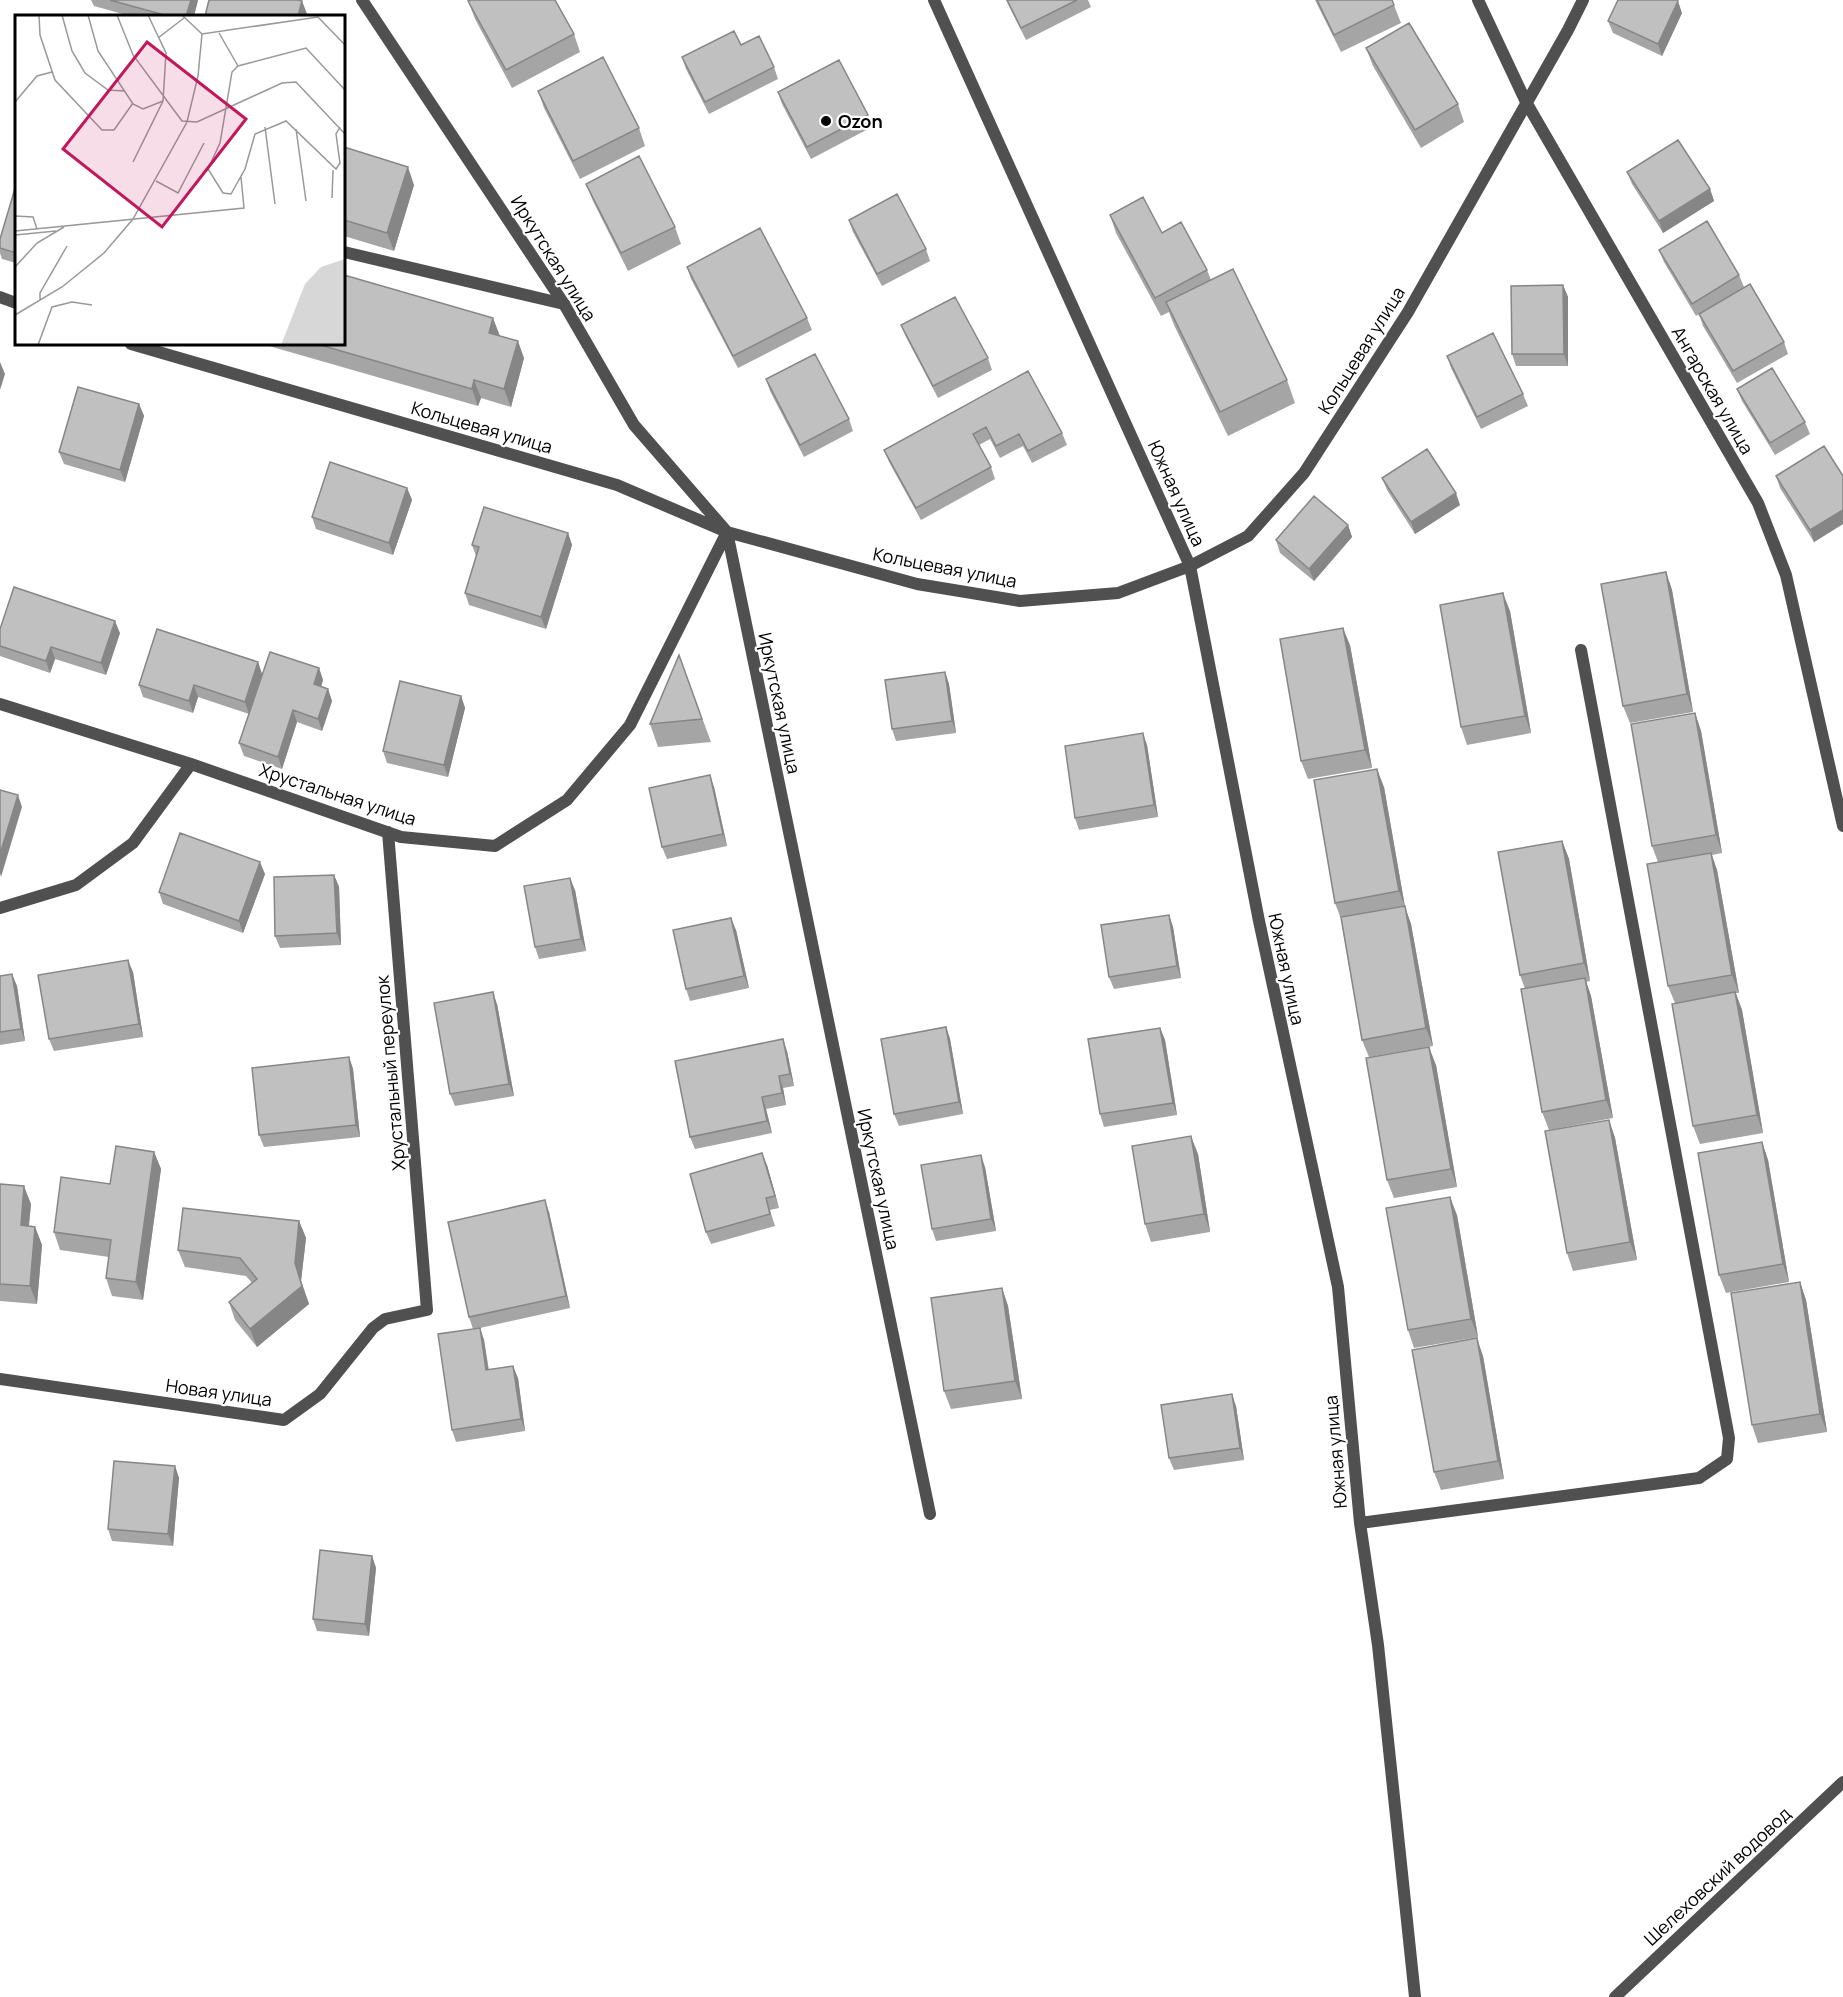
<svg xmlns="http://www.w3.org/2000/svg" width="1843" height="1997" font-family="Manrope,sans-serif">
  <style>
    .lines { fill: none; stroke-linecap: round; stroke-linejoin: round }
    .service { stroke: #505050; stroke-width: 12 }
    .minor { stroke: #505050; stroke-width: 12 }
    .wall { fill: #a5a5a5 }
    .shaded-wall { fill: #868686 }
    .building { fill: #c0c0c0; stroke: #868686; stroke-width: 1.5 }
    .poi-dot { fill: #000; stroke: #fff; stroke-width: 2 }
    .labels { text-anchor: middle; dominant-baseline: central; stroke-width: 4.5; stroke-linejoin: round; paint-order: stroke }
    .poi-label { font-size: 18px; font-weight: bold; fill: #000; stroke: #fff; text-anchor: start }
    .street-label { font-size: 18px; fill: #000; stroke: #fff }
    .inset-road { fill: none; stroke: #999; stroke-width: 1.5 }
    .view { fill: #c2185b; fill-opacity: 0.15; stroke: #c2185b; stroke-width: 3 }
    .inset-edge { fill: none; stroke: #000; stroke-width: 3 }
  </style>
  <rect width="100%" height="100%" fill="#fff"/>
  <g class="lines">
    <path class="service" d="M344,252L564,304"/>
    <path class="minor" d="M362,0L564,304L634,425L727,532L930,1514
      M934,0L1190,566L1259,921L1338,1287L1360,1523L1378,1645L1415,1997
      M1478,0L1526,102L1758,503L1786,575L1843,826
      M0,297L16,303
      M131,344L617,485L727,532L917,584L1020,601L1118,593L1190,566L1248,536L1304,473L1408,312L1568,30L1583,0
      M0,704L191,764L401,837L495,846L567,800L630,725L727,532
      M0,908L76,885L133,843L191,764
      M0,1379L284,1420L320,1394L373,1328L385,1319L427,1310L388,832
      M1360,1523L1699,1478L1727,1459L1729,1438L1581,650
      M1615,1997L1843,1782"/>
  </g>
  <path class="wall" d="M91,0H198L194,16H130L94,6Z
    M1006,0H1088L1091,7L1026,40Z
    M1315,0H1392L1401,23L1341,52Z
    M468,1L574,34L580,52L512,88L475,19Z
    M1682,13L1662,56L1613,33L1608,21Z
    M741,45L774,67L778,79L709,114L686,69L682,57Z
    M1366,48L1458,104L1464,122L1421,148L1373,66Z
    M538,91L639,128L645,146L580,179L544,108Z
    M778,92L868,115L872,127L811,159L782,104Z
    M344,147L414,185L394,251L344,236Z
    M1627,172L1710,189L1714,201L1663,233L1632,184Z
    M586,184L675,227L681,244L628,271L593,201Z
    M16,185V263L2,259L0,253V239Z
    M1110,215L1162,233L1207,270L1211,280L1287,380L1295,403L1228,436L1174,325L1169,312L1161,316L1116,233Z
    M849,220L926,249L930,261L882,286L853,232Z
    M1659,250L1739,275L1744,287L1784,342L1788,354L1737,383L1703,326L1699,314L1696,316L1664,262Z
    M687,267L807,318L812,330L738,368L691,279Z
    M1563,285L1568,297V366H1516L1512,354Z
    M901,325L988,358L992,370L938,398L906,337Z
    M499,336L524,358L511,407L481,398L478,406L262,344H344Z
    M1447,356L1523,394L1528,406L1481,429L1451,368Z
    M1028,371L1062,433L1067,445L1032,463L1023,446L1000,458L990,439L979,445L991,467L995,479L921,520L889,462L884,450Z
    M766,379L849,419L853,431L804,457L770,391Z
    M1737,389L1805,422L1810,434L1775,455L1742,401Z
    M139,404L144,416L125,482L64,464L59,452Z
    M1776,476H1843V524L1814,542L1780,488Z
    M1382,478L1460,505L1415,534L1387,490Z
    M407,488L412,500L393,555L316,529L312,517Z
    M1348,525L1352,537L1314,581L1280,553L1276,540Z
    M568,533L572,545L546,629L469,605L465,593L476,556L472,545Z
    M1666,572L1672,590L1693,712L1630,723L1623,706Z
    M1510,611L1531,733L1467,745L1461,727Z
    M0,629L120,633L106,675L55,659L50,673L0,656Z
    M1350,645L1372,768L1308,779L1301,761Z
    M679,655L711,742L658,747L650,724Z
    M258,662L262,674L319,668L323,680L321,687L328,689L332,701L322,731L297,722L282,769L244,756L239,743L249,714L198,697L193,713L143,697L139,685Z
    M945,672L949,684L956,733L896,741L892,729Z
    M461,696L465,708L448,777L387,763L383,751Z
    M1695,713L1701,731L1722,853L1712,855L1717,870L1739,993H1736L1742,1010L1763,1133L1700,1144L1693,1126L1675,1003L1668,986L1658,862L1652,846Z
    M1147,745L1158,817L1079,830L1075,818Z
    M714,787L727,846L667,859L662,847Z
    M1384,787L1405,907L1411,924L1433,1046L1369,1057L1362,1040L1341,919L1335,903Z
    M1562,841L1569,859L1590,981L1586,982L1591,996L1613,1118L1549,1130L1542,1112L1525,989L1520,975Z
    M265,874L243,933L163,904L159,892Z
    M334,875L339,887L341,945L280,948L275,936Z
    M575,890L586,951L539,959L535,947Z
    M1169,915L1173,927L1181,978L1114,989L1109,977Z
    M736,930L749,988L690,1001L686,989Z
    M133,972L143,1037L54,1051L49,1039Z
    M0,976L17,986L25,1041L0,1045Z
    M497,1004L514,1096L455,1106L450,1094Z
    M946,1027L950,1039L963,1114L899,1126L894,1114Z
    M1160,1028L1165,1040L1177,1115L1104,1127L1100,1114Z
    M787,1051L794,1086L783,1088L786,1105L766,1109L772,1133L695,1149L690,1137Z
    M349,1057L353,1069L360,1137L264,1147L259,1135Z
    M1436,1065L1457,1187L1394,1198L1387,1180Z
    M1609,1120L1615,1138L1637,1260L1573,1271L1567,1253Z
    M1762,1142L1768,1160L1789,1282L1726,1293L1719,1275Z
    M154,1152L161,1169L143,1300L112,1296L106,1278L109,1257L60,1250L54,1232L110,1184Z
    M1198,1154L1210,1232L1151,1242L1145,1224Z
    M767,1165L779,1208L770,1210L775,1226L711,1244L706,1232Z
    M985,1167L996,1231L936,1241L932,1229Z
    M0,1184L31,1204L29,1226L35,1227L42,1245L37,1304L0,1301Z
    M549,1212L570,1308L480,1328L484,1340L489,1370L518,1378L525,1431L456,1442L452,1430L473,1329L469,1317Z
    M1457,1215L1478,1337L1414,1348L1408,1330Z
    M299,1221L306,1238L301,1281L309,1304L257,1347L235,1320L229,1302L252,1283L246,1276L185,1267L178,1250Z
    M1800,1282L1806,1300L1827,1432L1758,1443L1752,1425Z
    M1002,1288L1008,1306L1022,1399L951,1409L944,1391Z
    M1483,1356L1504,1479L1441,1490L1434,1472Z
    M1236,1406L1244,1460L1174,1470L1169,1458Z
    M175,1466L179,1478L173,1546L112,1541L108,1529Z
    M372,1556L376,1568L369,1636L317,1631L313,1619Z"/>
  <path class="shaded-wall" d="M191,0H198L194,16H186Z
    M302,1L308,16H298Z
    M1678,1L1682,13L1662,56L1658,44Z
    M408,167L414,185L394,251L387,233Z
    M1710,189L1714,201L1663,233L1659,221Z
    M1563,285L1568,297V366L1564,354Z
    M493,318L500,336L489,333Z
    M518,341L524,358L511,407L504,389Z
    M0,362L5,374L0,390Z
    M474,380L481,398L478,406L472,389Z
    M139,404L144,416L125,482L120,470Z
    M407,488L412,500L393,555L389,543Z
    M1456,493L1460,505L1415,534L1411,522Z
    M1843,510V524L1814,542L1810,530Z
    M1348,525L1352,537L1314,581L1309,569Z
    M568,533L572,545L546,629L541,617Z
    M1666,572L1672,590L1693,712L1687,694Z
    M1503,593L1510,611L1531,733L1525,716Z
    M115,621L120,633L106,675L101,663Z
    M1343,628L1350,645L1372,768L1365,750Z
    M51,647L55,659L50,673L46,661Z
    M258,662L262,674L249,714L245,702Z
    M319,668L323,680L318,696L314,684Z
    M945,672L949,684L956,733L952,721Z
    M194,685L198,697L193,713L189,701Z
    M328,689L332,701L322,731L318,719Z
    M461,696L465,708L448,777L444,765Z
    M293,710L297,722L282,769L278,757Z
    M1695,713L1701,731L1722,853L1716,835Z
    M1143,733L1147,745L1158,817L1154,805Z
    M1377,769L1384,787L1405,907L1411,924L1433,1046L1426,1028L1405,907L1399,891Z
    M710,775L714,787L727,846L723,834Z
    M18,795L22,807L1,877L0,873V854Z
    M1562,841L1569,859L1590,981L1584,963Z
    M1711,853L1717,870L1739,993L1732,975Z
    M260,862L265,874L243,933L239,921Z
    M334,875L339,887L341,945L337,933Z
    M570,878L575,890L586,951L581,939Z
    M1169,915L1173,927L1181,978L1177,966Z
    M731,918L736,930L749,988L744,976Z
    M128,960L133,972L143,1037L139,1024Z
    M12,974L17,986L25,1041L21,1029Z
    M1585,978L1591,996L1613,1118L1606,1100Z
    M493,992L497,1004L514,1096L509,1084Z
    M1735,992L1742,1010L1763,1133L1757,1115Z
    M946,1027L950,1039L963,1114L959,1102Z
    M1160,1028L1165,1040L1177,1115L1173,1103Z
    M783,1039L787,1051L794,1086L790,1074Z
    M1429,1047L1436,1065L1457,1187L1451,1169Z
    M349,1057L353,1069L360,1137L356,1125Z
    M779,1076L783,1088L786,1105L782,1093Z
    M762,1097L766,1109L772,1133L767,1121Z
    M1609,1120L1615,1138L1637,1260L1630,1242Z
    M1191,1136L1198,1154L1210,1232L1204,1214Z
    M1762,1142L1768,1160L1789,1282L1783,1264Z
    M154,1152L161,1169L143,1300L136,1282Z
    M762,1153L767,1165L779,1208L775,1196Z
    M981,1155L985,1167L996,1231L991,1219Z
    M24,1186L31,1204L27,1243L21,1225Z
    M1450,1197L1457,1215L1478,1337L1471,1319Z
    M545,1200L549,1212L570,1308L566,1296Z
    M299,1221L306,1238L301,1281L309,1304L257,1347L250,1329L295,1263Z
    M35,1227L42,1245L37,1304L30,1286Z
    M1800,1282L1806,1300L1827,1432L1820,1414Z
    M1002,1288L1008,1306L1022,1399L1015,1381Z
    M480,1328L484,1340L490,1382L486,1370Z
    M1477,1338L1483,1356L1504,1479L1498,1461Z
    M513,1366L518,1378L525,1431L521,1419Z
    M1232,1394L1236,1406L1244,1460L1240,1448Z
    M175,1466L179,1478L173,1546L168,1534Z
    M372,1556L376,1568L369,1636L365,1624Z"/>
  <path class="building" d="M110,0H191L186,16H168Z
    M209,0H298L302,1L298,16H205Z
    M471,0H555L574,34L506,70L468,1Z
    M1007,0H1077L1021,28Z
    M1317,0H1392L1394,5L1334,35Z
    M1618,0H1677L1678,1L1658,44L1608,21Z
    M1409,23L1458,104L1415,130L1366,48Z
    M734,31L741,45L759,36L774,67L705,102L682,57Z
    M603,57L639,128L573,161L538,91Z
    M839,60L868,115L807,147L778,92Z
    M1678,140L1710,189L1659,221L1627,172Z
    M344,147L408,167L387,233L344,220Z
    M639,156L675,227L621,253L586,184Z
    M16,185V253L0,248V239Z
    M897,194L926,249L877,274L849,220Z
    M1143,197L1162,233L1181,222L1207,270L1155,298L1110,215Z
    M1707,221L1739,275L1692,304L1659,250Z
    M760,228L807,318L733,356L687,267Z
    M1233,269L1287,380L1220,412L1166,302Z
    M344,275L493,318L489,333L518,341L504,389L474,380L472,389L317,344H344Z
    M1750,284L1784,342L1733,371L1699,314Z
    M1563,285L1564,354H1512L1511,286Z
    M955,297L988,358L933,386L901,325Z
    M1493,333L1523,394L1477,417L1447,356Z
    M815,354L849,419L800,445L766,379Z
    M1772,368L1805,422L1770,443L1737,389Z
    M1028,371L1062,433L1028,451L1019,434L996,446L986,427L973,434L991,467L916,508L884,450Z
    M78,387L139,404L120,470L59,452Z
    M1824,446L1843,476V510L1810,530L1776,476Z
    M1427,449L1456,493L1411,522L1382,478Z
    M330,462L407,488L389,543L312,517Z
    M1314,496L1348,525L1309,569L1276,540Z
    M484,507L568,533L541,617L465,593L479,547L472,545Z
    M1666,572L1687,694L1623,706L1601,584Z
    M14,587L115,621L101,663L51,647L46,661L0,646V629Z
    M1503,593L1525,716L1461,727L1440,605Z
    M1343,628L1365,750L1301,761L1280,639Z
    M157,629L258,662L245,702L194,685L189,701L139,685Z
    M270,652L319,668L314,684L328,689L318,719L293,710L278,757L239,743Z
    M679,655L702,719L650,724Z
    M945,672L952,721L892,729L885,680Z
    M400,681L461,696L444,765L383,751Z
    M1695,713L1716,835L1652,846L1631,724Z
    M1143,733L1154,805L1075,818L1065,746Z
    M1377,769L1399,891L1335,903L1314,780Z
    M710,775L723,834L662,847L649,788Z
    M0,790L18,795L0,854Z
    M180,833L260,862L239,921L159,892Z
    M1562,841L1584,963L1520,975L1498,852Z
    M1711,853L1732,975L1668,986L1647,864Z
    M334,875L337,933L275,936L274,877Z
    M570,878L581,939L535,947L524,886Z
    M1405,906L1426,1028L1362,1040L1341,917Z
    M1169,915L1177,966L1109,977L1101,925Z
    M731,918L744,976L686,989L673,930Z
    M128,960L139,1024L49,1039L38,975Z
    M12,974L21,1029L0,1032V976Z
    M1585,978L1606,1100L1542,1112L1521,989Z
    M493,992L509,1084L450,1094L434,1003Z
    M1735,992L1757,1115L1693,1126L1672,1004Z
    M946,1027L959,1102L894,1114L881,1039Z
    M1160,1028L1173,1103L1100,1114L1088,1039Z
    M783,1039L790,1074L779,1076L782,1093L762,1097L767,1121L690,1137L675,1061Z
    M1429,1047L1451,1169L1387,1180L1366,1058Z
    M349,1057L356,1125L259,1135L252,1068Z
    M1609,1120L1630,1242L1567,1253L1545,1131Z
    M1191,1136L1204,1214L1145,1224L1132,1146Z
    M1762,1142L1783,1264L1719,1275L1698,1153Z
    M116,1146L154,1152L136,1282L106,1278L111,1240L54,1232L61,1177L110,1184Z
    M762,1153L775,1196L766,1198L770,1214L706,1232L690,1174Z
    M981,1155L991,1219L932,1229L921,1165Z
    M0,1184L24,1186L21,1225L35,1227L30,1286L0,1284Z
    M1450,1197L1471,1319L1408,1330L1386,1208Z
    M545,1200L566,1296L469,1317L448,1222Z
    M183,1208L299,1221L295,1263L302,1286L250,1329L229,1302L257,1279L240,1258L178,1250Z
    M1800,1282L1820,1414L1752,1425L1731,1293Z
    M1002,1288L1015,1381L944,1391L931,1298Z
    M480,1328L486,1370L513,1366L521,1419L452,1430L438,1334Z
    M1477,1338L1498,1461L1434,1472L1412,1350Z
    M1232,1394L1240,1448L1169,1458L1161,1405Z
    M114,1461L175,1466L168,1534L108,1529Z
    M320,1550L372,1556L365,1624L313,1619Z"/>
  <circle class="poi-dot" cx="826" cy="121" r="6"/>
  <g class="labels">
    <g class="poi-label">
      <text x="838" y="121">Ozon</text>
    </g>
    <g class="street-label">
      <text transform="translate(554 258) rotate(58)">Иркутская улица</text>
      <text transform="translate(1361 350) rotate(-58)">Кольцевая улица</text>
      <text transform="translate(1713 390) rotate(60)">Ангарская улица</text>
      <text transform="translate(482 427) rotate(16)">Кольцевая улица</text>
      <text transform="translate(1177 493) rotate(66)">Южная улица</text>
      <text transform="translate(945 567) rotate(11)">Кольцевая улица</text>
      <text transform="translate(780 703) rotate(78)">Иркутская улица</text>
      <text transform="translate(338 794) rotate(18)">Хрустальная улица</text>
      <text transform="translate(1287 969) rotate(78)">Южная улица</text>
      <text transform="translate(390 1073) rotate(-95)">Хрустальный переулок</text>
      <text transform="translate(879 1179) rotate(78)">Иркутская улица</text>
      <text transform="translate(219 1392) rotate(8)">Новая улица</text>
      <text transform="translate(1335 1452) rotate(-95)">Южная улица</text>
      <text transform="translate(1717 1876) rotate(-43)">Шелеховский водовод</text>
    </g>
  </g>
  <g transform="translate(15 15)">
    <rect width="330" height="330" fill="#fff"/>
    <path d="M330,244V330H266L290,269L306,252Z" fill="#d7d7d7"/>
    <path class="inset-road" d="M24,0L25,20L40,65L87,115H99L118,88M47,0L57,36L70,58L93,75L110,76M73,0L83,36L118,89L128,94L148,86M102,0L118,40L167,106L182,107L267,68L281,67L330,119M167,0L187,19L303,2L330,30M204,18L223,51M143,23L169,3M0,87L22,61L37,57M250,112L260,189M325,112L321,119L325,148L321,154L271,106L240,119L230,154L216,179L208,178L193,154L205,128L217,57L223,51L291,33L330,75M281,114L291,186M118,147L148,86L151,38L133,0M141,166L163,178L189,128M317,183L318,155M0,201L18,202L22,214M0,216L229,193L226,162M0,220L41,216M0,252L22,228L49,212M25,285V278L52,231M0,300L47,272L89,238L118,204L172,107L183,61L187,19M23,330L37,292L57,287L77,290"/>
    <path class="view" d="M132,27L231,104L147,212L48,134Z"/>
    <rect width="330" height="330" class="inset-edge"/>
  </g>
</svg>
